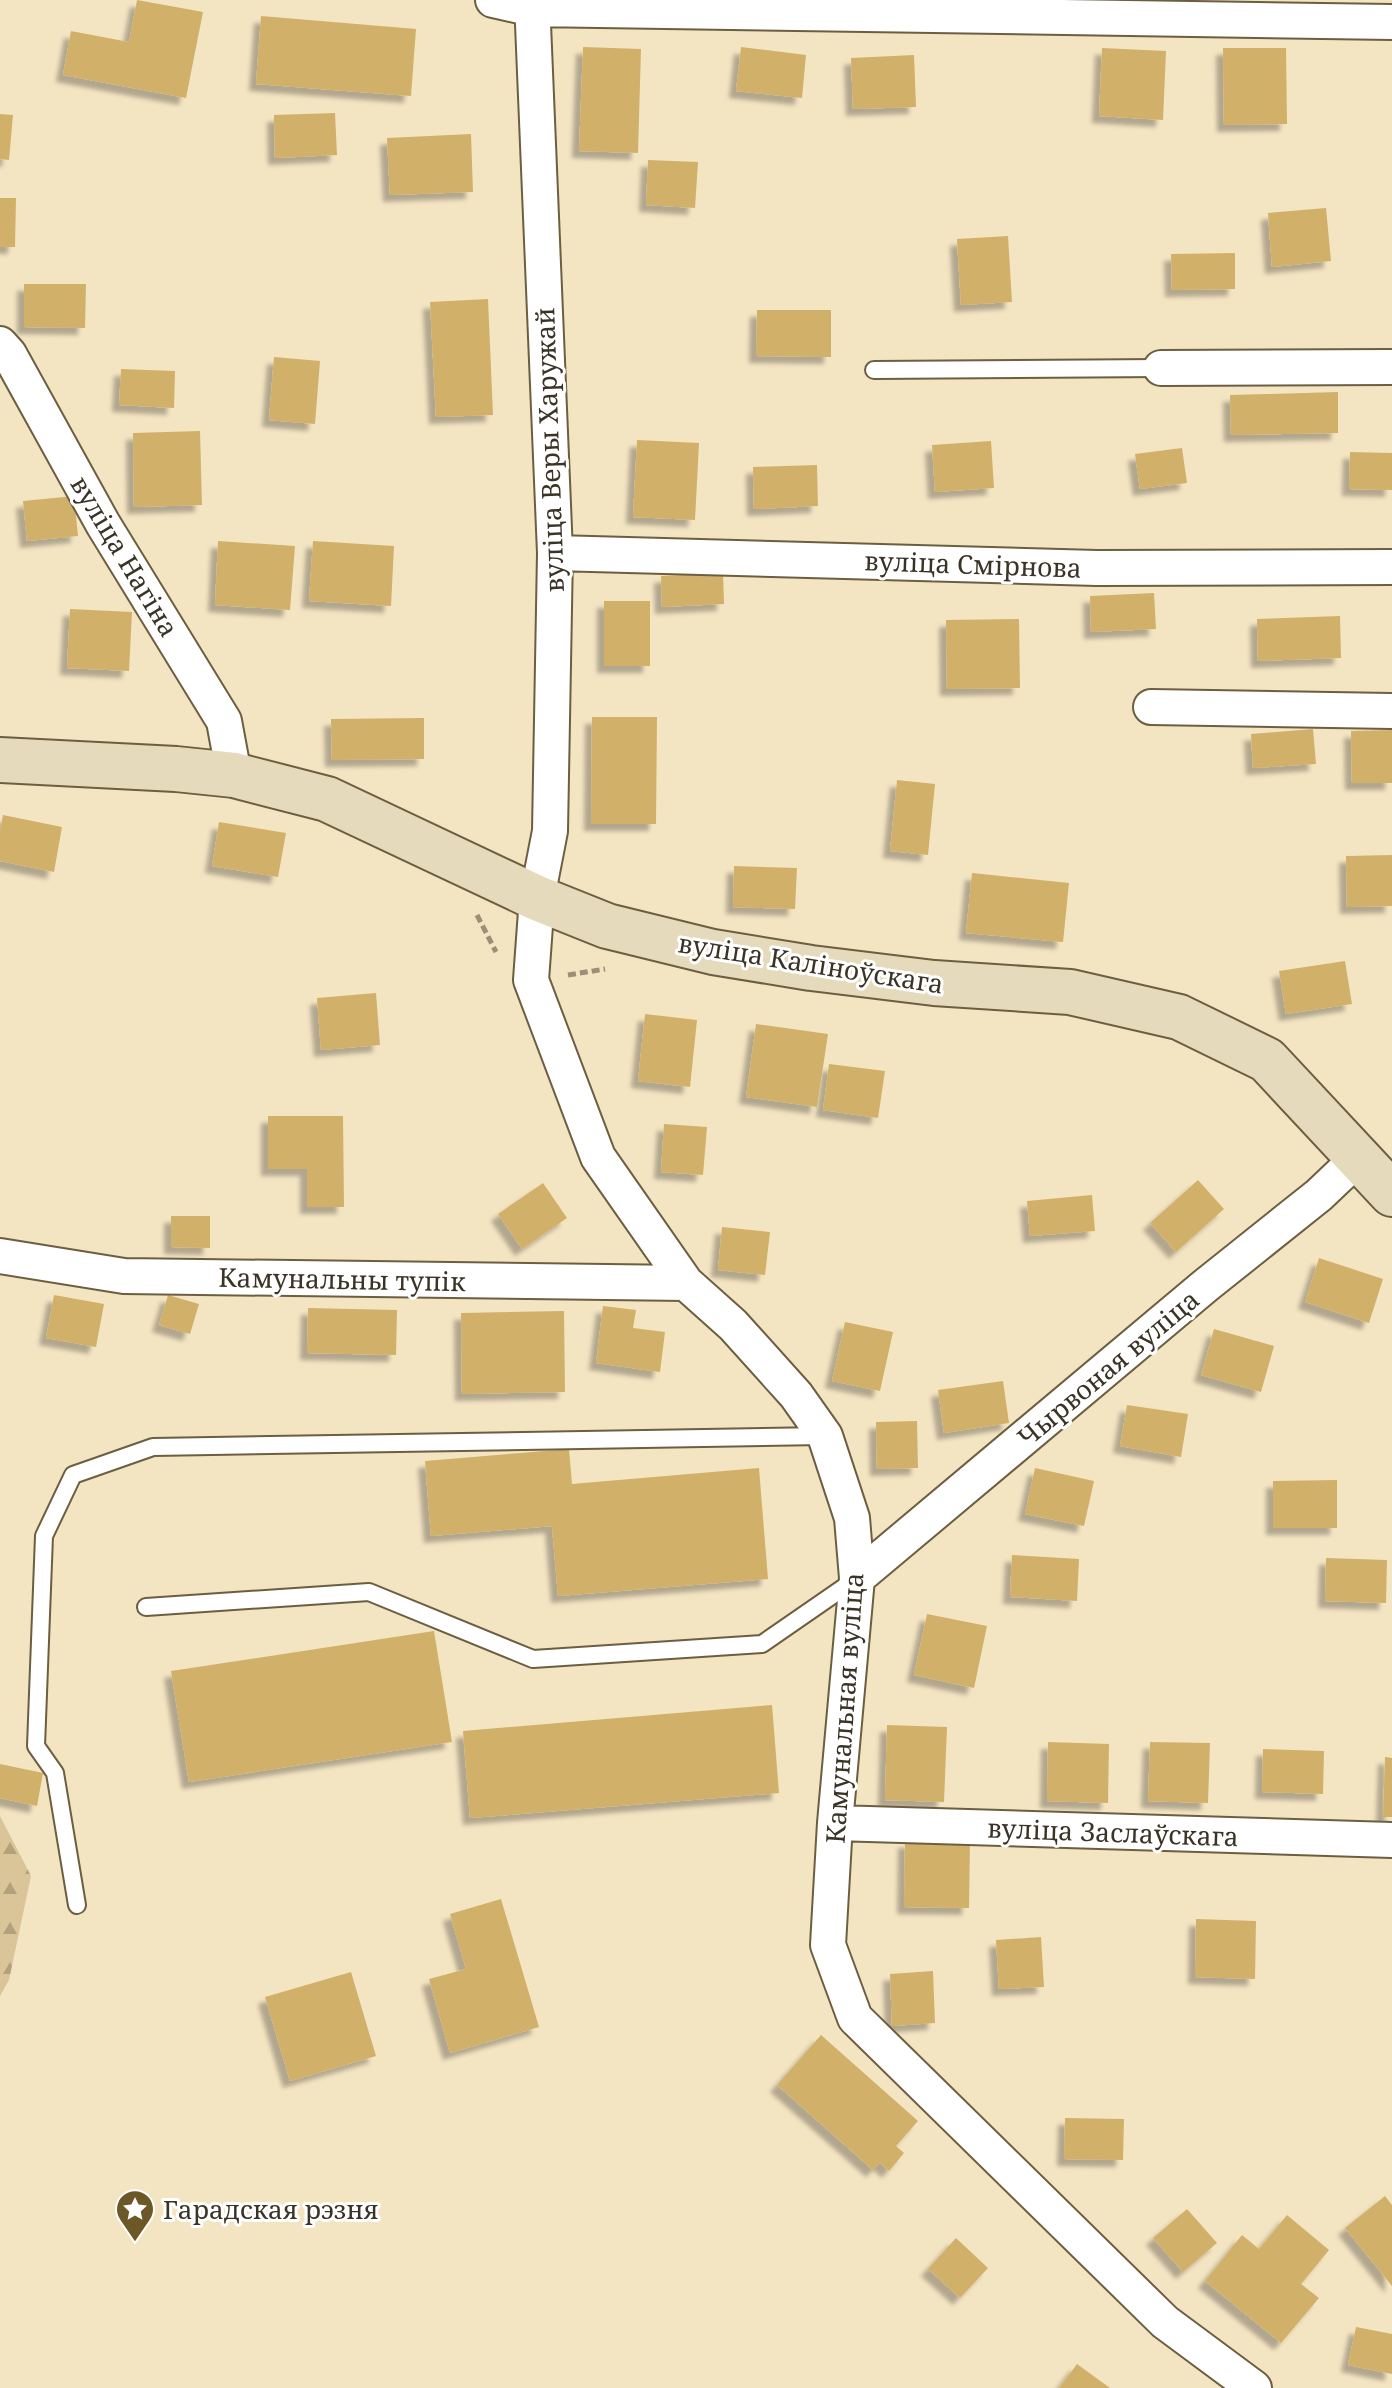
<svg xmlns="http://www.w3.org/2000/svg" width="1392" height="2388" font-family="'Noto Serif',serif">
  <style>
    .forest { fill: url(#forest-firs) }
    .building { fill: #d1b169; filter: url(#shadow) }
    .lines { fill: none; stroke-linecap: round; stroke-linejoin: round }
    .service-casing { stroke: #6c5e40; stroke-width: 20 }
    .minor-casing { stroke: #6c5e40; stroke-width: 38 }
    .secondary-casing { stroke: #6c5e40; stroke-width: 48 }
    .path { stroke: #9a8f77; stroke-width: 5; stroke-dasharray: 8 4; stroke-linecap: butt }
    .service { stroke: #fff; stroke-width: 16 }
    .minor { stroke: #fff; stroke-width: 34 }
    .secondary { stroke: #e5dabc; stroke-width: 44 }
    .labels { text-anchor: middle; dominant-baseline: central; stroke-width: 6; stroke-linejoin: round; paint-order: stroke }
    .street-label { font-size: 26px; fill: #3a3426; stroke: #fff }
    .poi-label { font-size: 26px; fill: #3a3426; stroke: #fff; text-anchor: start }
  </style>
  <defs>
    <pattern id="forest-firs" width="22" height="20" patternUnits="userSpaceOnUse" patternTransform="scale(2)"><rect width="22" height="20" fill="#dac598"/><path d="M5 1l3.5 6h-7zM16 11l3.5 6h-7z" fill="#b2a17c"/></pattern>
    <filter id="shadow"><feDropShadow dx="-7" dy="7" stdDeviation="2" flood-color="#0004"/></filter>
  </defs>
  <rect width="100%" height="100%" fill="#f3e4c2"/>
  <path class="forest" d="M0,1816L31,1876L9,1980L0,1996Z"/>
  <path class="building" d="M137,0L203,12L186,98L63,75L71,31L129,42Z
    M261,16L416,29L411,96L256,84Z
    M583,47L641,49L638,153L579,151Z
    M741,47L806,55L802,98L736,91Z
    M1102,48L1166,51L1163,120L1099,116Z
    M1223,48H1286L1287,124L1224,125Z
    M914,55L916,107L853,109L851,58Z
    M335,113L337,155L275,158L274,115Z
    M0,114L13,115L9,160L0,159Z
    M471,134L473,192L390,195L387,138Z
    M648,160L698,162L695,208L646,205Z
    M0,198H16L15,247H0Z
    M1326,208L1331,261L1272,267L1268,213Z
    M1008,236L1012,302L961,305L957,239Z
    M1235,253V289L1172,290L1171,254Z
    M24,284H86L85,328L24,327Z
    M488,299L493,415L436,417L430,302Z
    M757,310H831V357L756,356Z
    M274,357L320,361L315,424L269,420Z
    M121,369L175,371L174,408L119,405Z
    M1338,392V433L1231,435L1230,395Z
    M200,431L202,505L134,507L133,433Z
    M637,440L699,443L695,520L633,517Z
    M991,441L994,488L935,492L932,445Z
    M1182,448L1187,483L1140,489L1135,454Z
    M1350,452L1392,453V490L1349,489Z
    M817,465L818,506L754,509L753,467Z
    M74,496L78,536L27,541L23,501Z
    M218,541L295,546L290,610L215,605Z
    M313,541L394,546L391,606L309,601Z
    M723,573L724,604L662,607L661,576Z
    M1154,593L1156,629L1091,632L1090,596Z
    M604,601H650V666H604Z
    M70,609L132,612L129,671L67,668Z
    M1340,616L1341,658L1258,661L1257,619Z
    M1019,619L1020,688L947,689L946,620Z
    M592,717H657L656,824H591Z
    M424,718V759L332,760L331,719Z
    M1313,729L1316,764L1253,768L1251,734Z
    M1392,730V783H1352L1351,731Z
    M897,780L935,784L928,855L890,851Z
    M3,815L62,827L54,872L0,861V831Z
    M219,822L286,833L278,877L212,866Z
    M1392,855V906L1347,907L1346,856Z
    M734,866L797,868L795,909L733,907Z
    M972,873L1069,883L1063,942L966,933Z
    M1345,961L1352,1004L1286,1014L1279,971Z
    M376,993L380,1045L321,1050L317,998Z
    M645,1014L697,1020L690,1087L638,1081Z
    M756,1024L828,1034L817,1107L746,1097Z
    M829,1064L885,1071L878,1118L823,1110Z
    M268,1116H343L344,1207H307V1169H268Z
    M664,1124L707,1127L703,1175L661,1172Z
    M1198,1180L1224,1209L1176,1252L1150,1223Z
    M543,1183L567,1218L522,1249L498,1214Z
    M1092,1195L1095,1231L1030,1236L1027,1201Z
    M171,1216H210V1248L171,1247Z
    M722,1227L770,1232L765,1275L718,1270Z
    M1319,1258L1383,1279L1369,1323L1305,1302Z
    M54,1295L104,1304L96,1347L46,1338Z
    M168,1295L199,1304L190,1334L159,1325Z
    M603,1306L636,1310L633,1328L665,1332L660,1372L596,1363Z
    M308,1308L397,1310L396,1355L307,1353Z
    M564,1311L565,1392L462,1394L461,1313Z
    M845,1322L893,1332L880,1391L832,1381Z
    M1214,1329L1274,1346L1261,1392L1201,1375Z
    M1003,1381L1009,1423L944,1433L938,1390Z
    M1127,1405L1188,1414L1181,1457L1120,1446Z
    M917,1421L918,1468L877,1469L876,1422Z
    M569,1449L572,1484L759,1468L768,1579L558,1596L552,1526L431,1536L425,1461Z
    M1035,1468L1094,1481L1084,1526L1025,1514Z
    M1337,1480V1528H1273V1481Z
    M1012,1555L1079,1559L1077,1601L1010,1597Z
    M1326,1558L1387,1560L1386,1603L1325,1601Z
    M927,1614L987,1626L974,1688L914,1675Z
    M434,1631L452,1742L189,1782L171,1671Z
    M772,1705L779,1793L470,1818L463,1731Z
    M887,1725L947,1727L944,1802L885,1800Z
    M1048,1742L1109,1744L1108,1803L1047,1801Z
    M1150,1742L1210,1743L1208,1803L1148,1801Z
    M1263,1749L1324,1751L1323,1794L1262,1792Z
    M1385,1757L1392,1758V1817H1383Z
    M0,1764L43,1773L37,1806L0,1798Z
    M905,1841L970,1842L969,1908L904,1907Z
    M501,1899L539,2027L450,2053L429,1979L466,1969L450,1914Z
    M1196,1919L1256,1921L1255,1979L1195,1977Z
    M1041,1937L1044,1987L999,1989L996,1940Z
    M933,1971L935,2023L892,2026L890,1974Z
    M351,1972L376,2056L290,2081L265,1997Z
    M821,2035L918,2121L896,2146L904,2153L889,2171L880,2163L873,2170L777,2085Z
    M1065,2118L1124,2119L1123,2160L1064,2159Z
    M1385,2196L1392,2205V2286L1345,2228Z
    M1187,2209L1217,2243L1183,2272L1153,2238Z
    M1287,2215L1329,2250L1301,2284L1319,2298L1281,2343L1205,2281L1242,2235L1259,2249Z
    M956,2238L988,2268L960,2298L928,2269Z
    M1356,2327L1392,2334V2374L1348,2365Z
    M1077,2364L1110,2388H1059Z"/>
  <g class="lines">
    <g class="service-casing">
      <path id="service" d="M874,370L1161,368
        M146,1607L369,1592L533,1659L762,1644L856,1579
        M77,1905L55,1773L36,1746L44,1536L73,1475L153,1447L823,1436"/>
    </g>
    <g class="minor-casing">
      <path id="minor" d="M493,0L533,9L1392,22
        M532,0L555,553L550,831L537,898L531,980L598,1157L686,1283L733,1325L796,1395L825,1436L852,1518L857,1578L835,1823L828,1945L855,2018L1165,2322L1254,2388
        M0,344L9,354L103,524L224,721L234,775
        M1161,368L1392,367
        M555,553L1097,568L1392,567
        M1151,707L1392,711
        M0,1256L124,1276L686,1283
        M857,1578L1205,1286L1319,1195L1359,1157
        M835,1823L1392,1840"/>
    </g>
    <g class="secondary-casing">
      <path id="secondary" d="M0,760L176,769L234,775L327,799L537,898L607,926L713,952L811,968L934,983L1070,992L1179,1017L1267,1060L1392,1194"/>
    </g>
    <path class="path" d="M477,915L496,952
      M568,975L605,969"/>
    <use href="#service" class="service"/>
    <use href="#minor" class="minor"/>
    <use href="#secondary" class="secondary"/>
  </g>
  <defs>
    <g id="sight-pin" transform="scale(2)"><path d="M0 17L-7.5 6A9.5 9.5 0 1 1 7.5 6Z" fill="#6c5726" stroke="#fff"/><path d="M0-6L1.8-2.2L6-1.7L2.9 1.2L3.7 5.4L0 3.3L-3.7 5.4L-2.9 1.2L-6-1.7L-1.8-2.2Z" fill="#fff"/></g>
  </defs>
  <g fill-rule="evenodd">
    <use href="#sight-pin" x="135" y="2209"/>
  </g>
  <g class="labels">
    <g class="street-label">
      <text transform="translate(549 450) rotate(-92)">вуліца Веры Харужай</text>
      <text transform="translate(125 556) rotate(59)">вуліца Нагіна</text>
      <text transform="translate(973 564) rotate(2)">вуліца Смірнова</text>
      <text transform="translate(811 963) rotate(9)">вуліца Каліноўскага</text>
      <text transform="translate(342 1279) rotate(1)">Камунальны тупік</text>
      <text transform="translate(1108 1368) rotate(-40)">Чырвоная вуліца</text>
      <text transform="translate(844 1708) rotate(-86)">Камунальная вуліца</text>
      <text transform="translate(1113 1832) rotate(2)">вуліца Заслаўскага</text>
    </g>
    <g class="poi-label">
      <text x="163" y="2209">Гарадская рэзня</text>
    </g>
  </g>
</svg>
